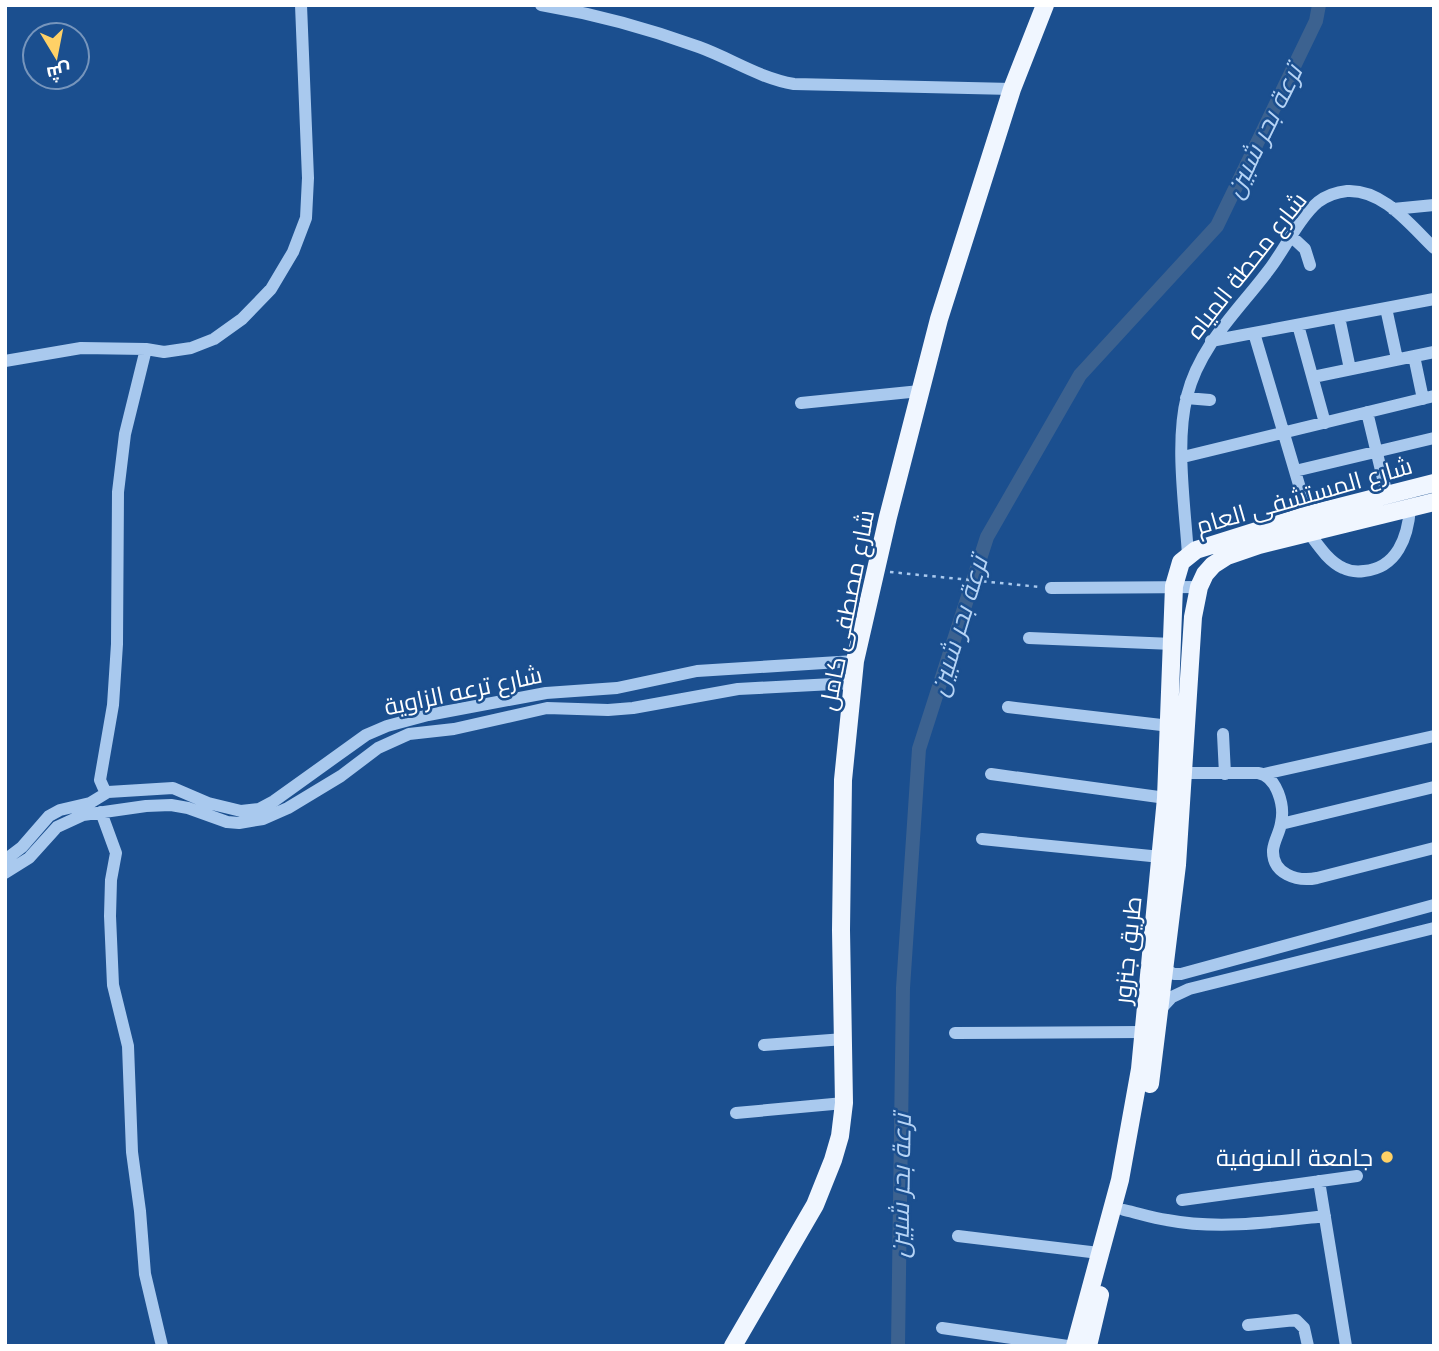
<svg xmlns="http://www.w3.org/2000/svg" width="1439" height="1351" font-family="Mulish,Cairo,sans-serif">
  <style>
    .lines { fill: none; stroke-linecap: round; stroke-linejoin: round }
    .canal { stroke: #3c6290; stroke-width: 14 }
    .path { stroke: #a9c9ee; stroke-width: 2.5; stroke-dasharray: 3.5 5; stroke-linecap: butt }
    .minor { stroke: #a9c9ee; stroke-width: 12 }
    .major { stroke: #f0f6ff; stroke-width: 18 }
    .poi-dot { fill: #ffd166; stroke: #1b4f8f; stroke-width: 2.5 }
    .labels { text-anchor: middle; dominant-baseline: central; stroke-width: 5; stroke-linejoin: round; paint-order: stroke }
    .street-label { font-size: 24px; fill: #fff; stroke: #1b4f8f }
    .poi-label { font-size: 24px; fill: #fff; stroke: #1b4f8f; text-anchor: end }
    .water-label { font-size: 26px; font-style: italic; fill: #b5d3f5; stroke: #1b4f8f }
  </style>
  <rect width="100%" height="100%" fill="#1b4f8f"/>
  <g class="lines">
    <path class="canal" d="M898,1346L903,988L919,749L987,537L1080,375L1217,226L1316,21L1319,5"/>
    <path class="path" d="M890,572L1040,587"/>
    <path class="minor" d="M541,5C595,14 647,28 699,47C732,59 759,78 794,84L1012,89
      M1393,209L1434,205
      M1292,237L1305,249L1310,265
      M1386,308L1397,359
      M1339,317L1350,369
      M1298,325L1325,423
      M1254,333L1308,515
      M1211,341L1434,299
      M1414,356L1423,399
      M5,361L81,348L146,349L164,352L191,348L214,339L242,319L271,289L293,252L306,218L308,178L301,5
      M1313,377L1434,352
      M1186,398L1210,400
      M801,403L920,391
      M1367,412L1387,495
      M1183,457L1434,396
      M1295,471L1434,438
      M1309,533C1318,545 1328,561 1343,568C1349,571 1357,572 1364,571C1397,568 1408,537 1410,508
      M1188,555C1185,507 1175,442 1187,396C1200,344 1240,309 1271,267C1285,248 1300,217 1318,202C1326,196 1337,192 1347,191C1383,189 1410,225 1434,248
      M1051,588L1199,587
      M1029,638L1173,644
      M1008,707L1170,726
      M1223,734L1225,774
      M1184,773H1258C1277,776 1285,806 1281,823C1280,832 1274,840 1273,850C1272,874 1297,882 1317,878L1434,848
      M991,774L1166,798
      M1264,774L1434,736
      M108,792L104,789L100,780L113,705L117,644L118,492L125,434L146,349
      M101,812L116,853L111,880L110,916L113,985L128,1046L132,1152L140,1211L145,1274L162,1346
      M1281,824L1434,787
      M982,839L1161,857
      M5,860L22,847L49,816L60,810L90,803L108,792L173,788L208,803L241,811L259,809L274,801L366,735L387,726L428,715L546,693L617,688L697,671L855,661
      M5,873L29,858L57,827L83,815L146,806L171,805L188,808L227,822L239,823L263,819L288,808L341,776L378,748L409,734L454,729L547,708L608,710L633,708L738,689L852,683
      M1164,969L1174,974H1181L1434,905
      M1159,1011L1172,997L1189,989L1434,928
      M955,1033L1142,1032
      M764,1045L844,1039
      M736,1113L844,1103
      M1319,1181L1346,1346
      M1182,1200L1357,1176
      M1124,1210C1138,1213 1152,1218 1167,1220C1219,1230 1273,1222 1325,1216
      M958,1236L1099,1253
      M1248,1325L1296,1320L1304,1328L1308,1346
      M942,1328L1068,1346"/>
    <path class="major" d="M1150,1084L1177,865L1193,617L1199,587L1205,574L1213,565L1227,556L1259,545L1434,502
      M733,1346L815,1205L833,1160L840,1136L844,1103L841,930L843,780L855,661L888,517L939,319L1012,89L1045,5
      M1075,1346L1120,1180L1140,1069L1166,798L1174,586L1181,562L1196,550L1308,515L1434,483
      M1088,1346L1100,1295"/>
  </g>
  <circle class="poi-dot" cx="1387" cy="1157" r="7"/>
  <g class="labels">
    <g class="street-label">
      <text transform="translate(1246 265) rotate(-52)">شارع محطة المياه</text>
      <text transform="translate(1304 495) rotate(-16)">شارع المستشفى العام</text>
      <text transform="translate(846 610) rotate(-79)">شارع مصطفى كامل</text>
      <text transform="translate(463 690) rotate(-12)">شارع ترعه الزاوية</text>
      <text transform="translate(1127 950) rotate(-84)">طريق جنزور</text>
    </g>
    <g class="poi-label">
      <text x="1373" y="1157">جامعة المنوفية</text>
    </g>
    <g class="water-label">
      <text transform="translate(1263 131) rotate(-64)">ترعة بحر شبين</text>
      <text transform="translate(958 626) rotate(-73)">ترعة بحر شبين</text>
      <text transform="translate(900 1186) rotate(-89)">ترعة بحر شبين</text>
    </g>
  </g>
  <rect width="1439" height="1351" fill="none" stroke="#ffffff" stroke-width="14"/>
  <g transform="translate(56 56) rotate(170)"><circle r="33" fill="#1b4f8f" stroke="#7695bc" stroke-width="2"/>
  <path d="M0-5L12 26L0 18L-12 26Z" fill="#ffd166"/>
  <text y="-10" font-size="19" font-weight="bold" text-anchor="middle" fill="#ffffff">ش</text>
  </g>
</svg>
